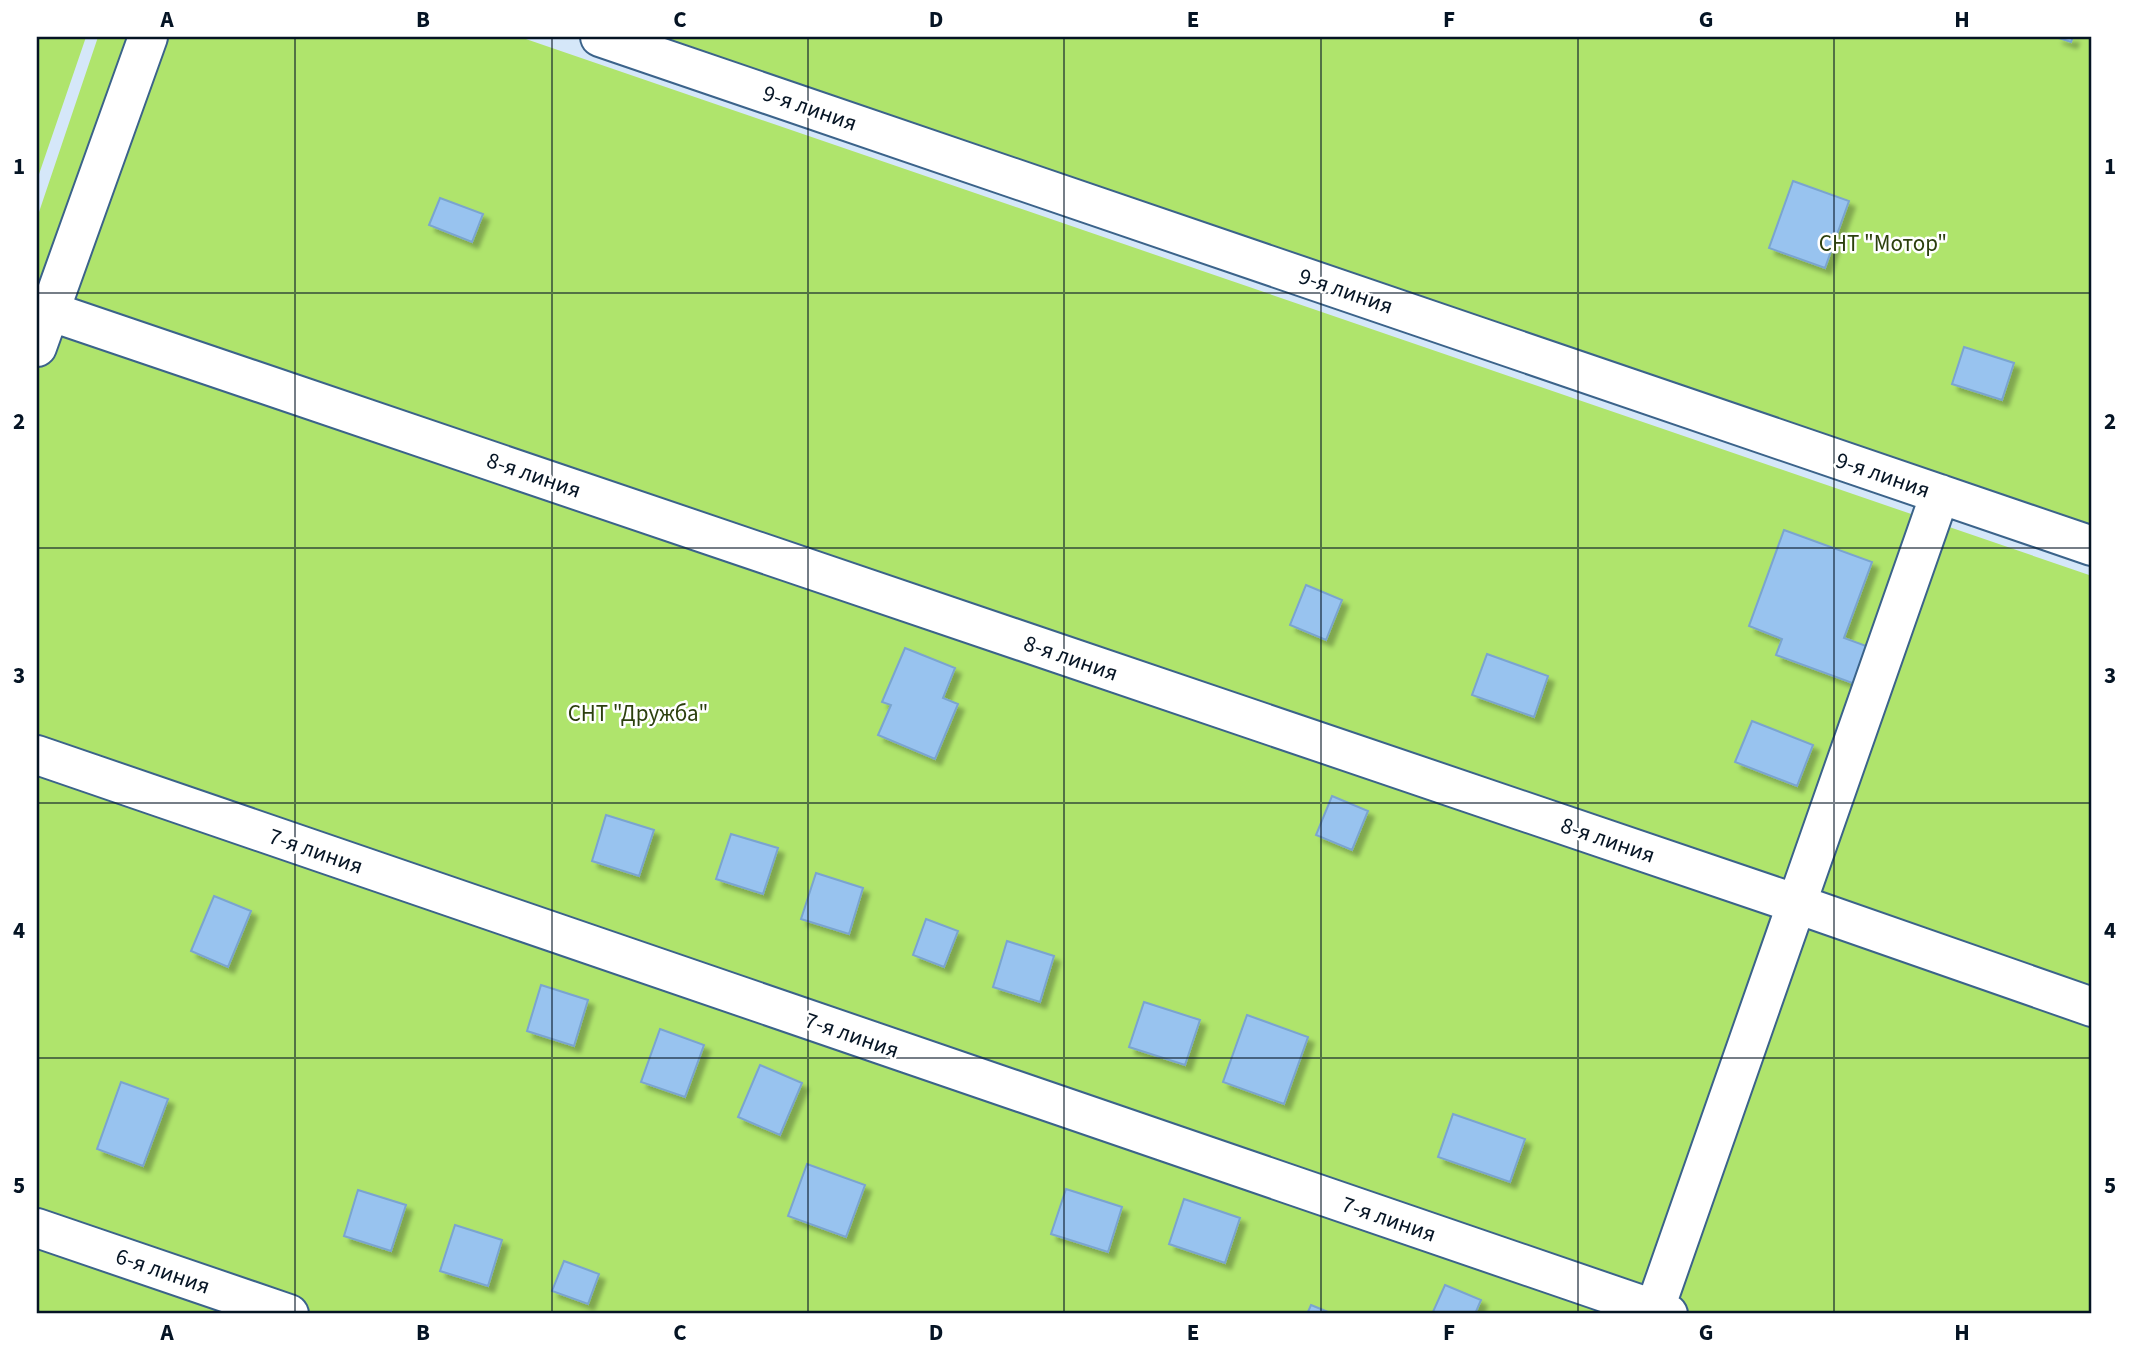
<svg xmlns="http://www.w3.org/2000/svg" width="2129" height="1351" font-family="'Source Sans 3',sans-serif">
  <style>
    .green { fill: #afe46c }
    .building { fill: #98c3ef; stroke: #7aa4cf; stroke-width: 2; filter: url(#shadow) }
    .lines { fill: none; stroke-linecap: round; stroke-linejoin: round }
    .minor-casing { stroke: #3b638a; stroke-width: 42 }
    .minor { stroke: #fff; stroke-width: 38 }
    .grid { fill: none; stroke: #051424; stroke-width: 2; stroke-opacity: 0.55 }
    .labels { text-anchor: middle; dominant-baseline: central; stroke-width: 5; stroke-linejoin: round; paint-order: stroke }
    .street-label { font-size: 23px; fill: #051424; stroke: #fff }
    .park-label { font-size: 23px; fill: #2c400e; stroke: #fff }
    .neatline { fill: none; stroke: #051424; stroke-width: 2.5 }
    .grid-label { font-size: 23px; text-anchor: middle; font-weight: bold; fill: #051424 }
  </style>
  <defs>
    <filter id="shadow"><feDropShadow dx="6" dy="6" stdDeviation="2" flood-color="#0004"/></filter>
  </defs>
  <rect width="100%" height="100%" fill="#d5e7f9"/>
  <path class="green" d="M37,37H86L37,180Z
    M98,37H520L2092,576V1314H37V218Z
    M643,37H2092V534Z"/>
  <path class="building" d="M2056,37H2073L2071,42Z
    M1793,181L1849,201L1825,268L1769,248Z
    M440,198L483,214L472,242L429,225Z
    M1964,347L2014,363L2002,400L1952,384Z
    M1784,530L1872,562L1844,638L1869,647L1855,684L1776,655L1782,639L1749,626Z
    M1306,585L1342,600L1326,640L1290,625Z
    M905,648L955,668L943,698L958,704L935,759L878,735L891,705L882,702Z
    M1487,654L1548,676L1534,717L1472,695Z
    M1752,721L1813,745L1797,786L1735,762Z
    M1332,796L1368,811L1352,850L1316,835Z
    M606,815L654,830L639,876L592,861Z
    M731,834L778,848L763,894L716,879Z
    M816,873L863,888L849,934L801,919Z
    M214,896L251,911L228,967L191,951Z
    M926,919L958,931L944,967L913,955Z
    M1007,941L1054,956L1040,1002L993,987Z
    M541,985L588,1000L574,1046L527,1031Z
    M1144,1002L1200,1020L1185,1065L1129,1047Z
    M1247,1015L1308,1037L1284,1104L1223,1082Z
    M660,1029L704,1045L685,1097L641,1082Z
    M760,1065L802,1083L780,1135L738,1117Z
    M121,1082L168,1099L143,1166L97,1149Z
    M1453,1114L1525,1139L1510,1182L1438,1157Z
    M807,1164L865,1185L846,1237L788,1216Z
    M1066,1189L1122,1207L1108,1252L1051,1234Z
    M358,1190L406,1205L391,1251L344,1236Z
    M1184,1199L1240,1218L1225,1263L1169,1244Z
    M455,1225L502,1240L488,1286L440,1271Z
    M564,1261L599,1274L588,1304L552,1291Z
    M1445,1285L1481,1300L1475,1314H1432Z
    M1311,1305L1333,1314H1307Z"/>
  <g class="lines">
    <g class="minor-casing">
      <path id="minor" d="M600,37L2092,546
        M49,311L1797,904L2092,1007
        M37,347L148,37
        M37,755L1668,1314
        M37,1228L289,1314
        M1653,1314L1940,494"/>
    </g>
    <use href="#minor" class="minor"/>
  </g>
  <path class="grid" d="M295,37V1314M552,37V1314M808,37V1314M1064,37V1314M1321,37V1314M1578,37V1314M1834,37V1314M37,293H2092M37,548H2092M37,803H2092M37,1058H2092"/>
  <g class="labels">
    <g class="street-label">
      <text transform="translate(810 108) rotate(19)">9-я линия</text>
      <text transform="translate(1346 291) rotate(19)">9-я линия</text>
      <text transform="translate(534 475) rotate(19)">8-я линия</text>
      <text transform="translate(1883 475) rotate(19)">9-я линия</text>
      <text transform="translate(1071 658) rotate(19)">8-я линия</text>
      <text transform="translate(1608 840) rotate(19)">8-я линия</text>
      <text transform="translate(316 851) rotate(19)">7-я линия</text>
      <text transform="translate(852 1035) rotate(19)">7-я линия</text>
      <text transform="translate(1389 1219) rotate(19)">7-я линия</text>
      <text transform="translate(163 1271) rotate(19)">6-я линия</text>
    </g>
    <g class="park-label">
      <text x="1883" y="243">СНТ "Мотор"</text>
      <text x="638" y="713">СНТ "Дружба"</text>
    </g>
  </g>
  <rect width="2129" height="1351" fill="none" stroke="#ffffff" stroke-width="77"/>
  <rect x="38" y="38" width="2052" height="1274" class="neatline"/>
  <g class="grid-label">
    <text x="167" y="27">A</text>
    <text x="423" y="27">B</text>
    <text x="680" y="27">C</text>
    <text x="936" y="27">D</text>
    <text x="1193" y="27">E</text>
    <text x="1449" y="27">F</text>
    <text x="1706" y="27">G</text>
    <text x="1962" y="27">H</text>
    <text x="19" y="174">1</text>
    <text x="2110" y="174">1</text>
    <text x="19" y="429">2</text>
    <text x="2110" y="429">2</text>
    <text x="19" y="683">3</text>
    <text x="2110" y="683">3</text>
    <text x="19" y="938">4</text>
    <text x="2110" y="938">4</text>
    <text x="19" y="1193">5</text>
    <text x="2110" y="1193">5</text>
    <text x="167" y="1340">A</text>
    <text x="423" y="1340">B</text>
    <text x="680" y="1340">C</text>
    <text x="936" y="1340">D</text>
    <text x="1193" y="1340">E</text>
    <text x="1449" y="1340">F</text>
    <text x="1706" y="1340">G</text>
    <text x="1962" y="1340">H</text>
  </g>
</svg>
